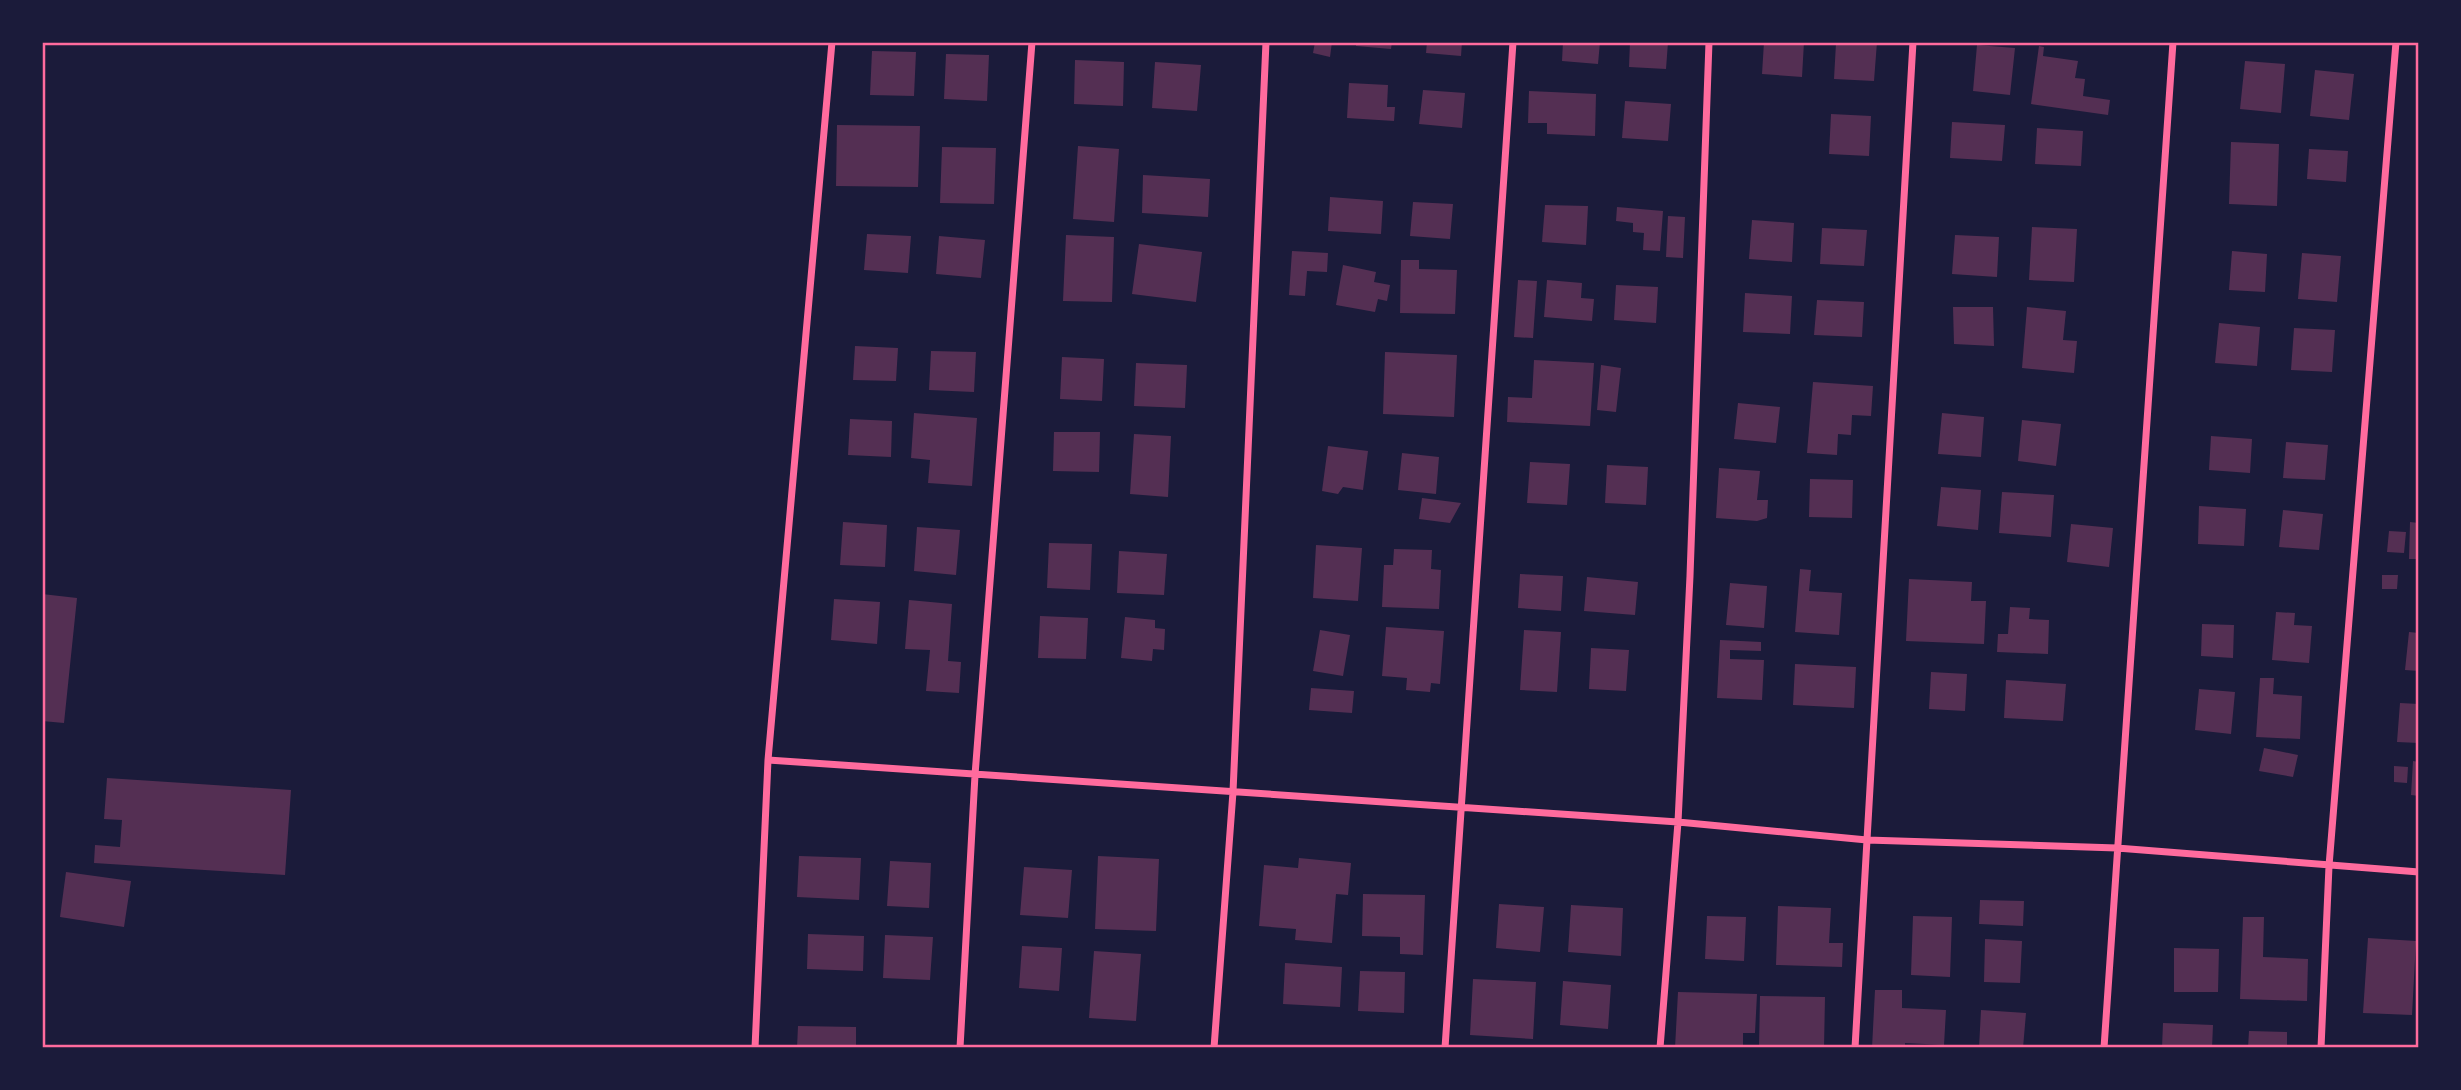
<svg xmlns="http://www.w3.org/2000/svg" width="2461" height="1090" font-family="Quicksand,sans-serif">
  <style>
    .building { fill: #542f53 }
    .lines { fill: none; stroke-linecap: round; stroke-linejoin: round }
    .minor { stroke: #ff6b9d; stroke-width: 7 }
    .neatline { fill: none; stroke: #ff6b9d; stroke-width: 2.5 }
  </style>
  <rect width="100%" height="100%" fill="#1b1b3a"/>
  <path class="building" d="M1315,42H1332L1330,57L1313,53Z
    M1356,42H1392L1391,49L1356,46Z
    M1427,42H1462L1461,56L1426,53Z
    M1563,42H1600L1598,64L1562,61Z
    M1630,42H1668L1666,69L1629,67Z
    M1764,42H1804L1802,77L1762,74Z
    M1877,42L1874,81L1834,79L1836,43Z
    M1977,45L2015,48L2010,95L1973,91Z
    M2039,46L2044,47L2043,56L2078,61L2075,78L2085,79L2083,96L2110,100L2108,115L2031,104Z
    M872,51L916,52L914,96L870,95Z
    M946,54L989,55L987,101L944,99Z
    M1075,60L1124,62L1123,106L1074,104Z
    M2245,61L2285,64L2281,113L2240,109Z
    M1155,62L1201,65L1197,111L1152,108Z
    M2315,70L2354,74L2349,120L2310,116Z
    M1349,83L1388,85L1387,107H1395L1394,121L1347,118Z
    M1423,90L1465,93L1462,128L1419,124Z
    M1529,91L1596,94L1595,136L1547,134V123H1528Z
    M1625,101L1671,104L1668,141L1622,138Z
    M1831,114L1871,116L1869,156L1829,154Z
    M1952,122L2005,125L2002,161L1950,158Z
    M837,125L920,126L918,187L836,186Z
    M2037,128L2083,131L2081,166L2035,164Z
    M2231,142L2279,144L2277,206L2229,204Z
    M1078,146L1119,149L1114,222L1073,219Z
    M942,147L996,148L994,204L940,203Z
    M2309,149L2348,151L2346,182L2307,179Z
    M1143,175L1210,179L1208,217L1142,213Z
    M1330,197L1383,201L1381,234L1328,231Z
    M1413,202L1453,204L1450,239L1410,236Z
    M1545,205L1588,206L1586,245L1542,242Z
    M1617,207L1663,211L1660,251L1643,250L1644,233L1633,232V223L1616,221Z
    M1668,216L1685,217L1683,258L1666,257Z
    M1752,220L1794,223L1792,262L1749,259Z
    M2032,227L2077,229L2074,282L2029,280Z
    M1822,228L1867,230L1864,266L1820,264Z
    M867,234L911,236L908,273L864,270Z
    M1066,235L1114,237L1112,302L1063,301Z
    M1955,235L1999,237L1997,277L1952,274Z
    M939,236L985,240L981,278L936,274Z
    M1139,244L1202,252L1196,302L1132,294Z
    M1292,251L1328,253L1327,272L1307,271L1305,296L1289,295Z
    M2232,251L2267,254L2265,292L2229,290Z
    M2302,253L2341,256L2337,302L2298,299Z
    M1401,260H1419V269L1457,270L1455,314L1400,313Z
    M1343,265L1376,272L1374,282L1390,285L1387,301L1378,299L1375,312L1336,305Z
    M1518,280L1537,281L1533,338L1514,337Z
    M1547,280L1582,283L1581,298L1594,299L1592,321L1544,317Z
    M1616,285L1658,287L1656,323L1614,320Z
    M1745,293L1792,296L1790,334L1743,332Z
    M1817,300L1864,302L1862,337L1814,335Z
    M1953,307H1993L1994,346L1954,344Z
    M2027,307L2066,311L2063,340L2077,341L2074,373L2022,368Z
    M2219,323L2260,327L2257,366L2215,363Z
    M2294,328L2335,330L2332,372L2291,370Z
    M855,346L898,348L896,381L853,380Z
    M931,351L976,352L974,392L929,390Z
    M1385,352L1457,355L1454,417L1383,414Z
    M1062,357L1104,359L1102,401L1060,399Z
    M1534,360L1594,363L1590,426L1507,422L1508,397L1532,398Z
    M1136,363L1187,365L1185,408L1134,406Z
    M1601,365L1621,368L1616,412L1597,410Z
    M1813,382L1873,386L1871,416L1852,415L1851,435L1838,434L1837,455L1807,453Z
    M1738,403L1780,407L1776,443L1734,439Z
    M914,413L977,418L972,486L928,483L930,460L911,458Z
    M1942,413L1984,417L1981,457L1938,454Z
    M850,419L892,421L891,457L848,455Z
    M2022,420L2061,424L2056,466L2018,461Z
    M1054,432H1100L1099,472L1053,471Z
    M1134,434L1171,436L1168,497L1130,494Z
    M2211,436L2252,439L2250,473L2209,470Z
    M2286,442L2328,445L2325,480L2283,478Z
    M1328,446L1368,451L1363,490L1343,487L1338,494L1322,491Z
    M1402,453L1439,457L1436,494L1398,490Z
    M1530,462L1570,464L1567,505L1527,503Z
    M1607,465L1648,467L1646,505L1605,503Z
    M1719,468L1760,471L1757,500H1768L1767,518L1757,521L1716,518Z
    M1810,479L1853,480L1852,518L1809,517Z
    M1941,487L1981,490L1978,530L1937,526Z
    M2002,492L2054,495L2051,537L1999,533Z
    M1422,498L1461,503L1450,523L1419,519Z
    M2199,506L2246,509L2244,546L2198,544Z
    M2283,510L2323,514L2319,550L2279,547Z
    M843,522L887,525L885,567L840,565Z
    M2410,522L2419,523V559H2409Z
    M2071,524L2113,528L2109,567L2067,562Z
    M917,527L960,530L956,575L914,571Z
    M2389,531L2406,532L2404,553L2387,552Z
    M1049,543L1092,544L1090,590L1047,588Z
    M1316,545L1362,548L1358,601L1313,598Z
    M1394,549L1432,550L1431,569L1441,570L1439,609L1382,607L1384,565H1393Z
    M1119,551L1167,554L1164,595L1117,593Z
    M1800,569L1811,570L1809,591L1842,593L1839,635L1795,632Z
    M1520,574L1563,576L1561,611L1518,608Z
    M2382,575H2398L2397,589H2382Z
    M1587,577L1638,582L1635,615L1584,611Z
    M1909,579L1972,582L1971,601H1986L1984,644L1906,641Z
    M1730,583L1767,586L1764,628L1726,625Z
    M42,594L77,598L64,723L42,721Z
    M834,599L880,602L877,644L831,640Z
    M909,600L952,604L948,661L961,662L959,693L926,691L930,650L905,649Z
    M2010,607L2030,608L2029,619L2049,620L2048,654L1997,652L1998,634H2008Z
    M2276,612L2295,613L2294,625L2312,626L2309,663L2272,660Z
    M1040,616L1088,618L1086,659L1038,658Z
    M1125,617L1155,620V628L1165,629L1164,650L1153,649L1152,661L1121,658Z
    M2202,624L2234,625L2233,658L2201,656Z
    M1386,627L1444,631L1440,684L1431,683L1430,692L1406,690L1407,678L1382,676Z
    M1320,630L1350,635L1343,676L1313,671Z
    M1524,630L1561,632L1557,692L1520,690Z
    M2409,632L2419,633V671L2405,670Z
    M1720,640L1761,642V651L1730,650V659L1764,660L1762,700L1717,698Z
    M1591,648L1629,650L1626,691L1589,689Z
    M1795,664L1856,667L1854,708L1793,705Z
    M1931,672L1967,674L1965,711L1929,709Z
    M2260,678H2274L2273,694L2302,696L2300,739L2256,737Z
    M2006,680L2066,684L2063,721L2004,718Z
    M1311,688L1354,691L1352,713L1309,710Z
    M2199,689L2235,692L2231,734L2195,730Z
    M2400,703L2419,704V743L2397,742Z
    M2264,748L2298,755L2293,777L2259,771Z
    M2413,761L2419,762V796L2411,795Z
    M2394,766L2408,767L2407,783L2394,782Z
    M107,778L291,790L285,875L94,863L95,845L120,847L122,820L104,819Z
    M799,856L861,858L859,900L797,897Z
    M1098,856L1159,859L1156,931L1095,929Z
    M1299,858L1351,863L1348,895L1336,894L1332,943L1295,940L1296,929L1259,926L1264,865L1298,868Z
    M890,861L931,863L929,908L887,906Z
    M1024,867L1072,870L1068,918L1020,915Z
    M66,872L131,881L124,927L60,917Z
    M1363,894L1425,895L1423,955L1400,954V937L1362,936Z
    M1980,900L2024,901L2023,926L1979,924Z
    M1499,904L1544,907L1540,952L1496,948Z
    M1571,905L1623,908L1621,956L1568,952Z
    M1778,906L1831,908L1829,943H1843L1842,967L1776,965Z
    M1707,916L1746,917L1744,961L1705,959Z
    M1913,916L1952,917L1950,977L1911,975Z
    M2243,917H2264L2263,957L2308,959L2307,1001L2240,999Z
    M808,934L864,936L863,971L807,969Z
    M885,935L933,937L930,980L883,978Z
    M2368,938L2416,941L2412,1015L2363,1013Z
    M1985,939L2022,941L2020,983L1984,982Z
    M1022,946L1062,948L1059,991L1019,988Z
    M2174,948L2219,949L2218,992H2174Z
    M1094,951L1141,954L1136,1021L1089,1018Z
    M1285,963L1342,967L1340,1007L1283,1004Z
    M1360,971L1405,972L1404,1013L1358,1011Z
    M1473,979L1536,982L1533,1039L1470,1035Z
    M1563,981L1611,985L1608,1029L1560,1025Z
    M1875,990H1902V1008L1946,1010L1944,1045L1905,1043V1048H1872Z
    M1678,992L1757,994L1755,1033H1743V1048H1675Z
    M1760,996L1825,997L1824,1048H1759Z
    M1981,1010L2026,1013L2023,1048H1979Z
    M2163,1023L2213,1025L2212,1048H2162Z
    M798,1026L856,1027V1048H797Z
    M2249,1031L2287,1032V1048H2248Z"/>
  <g class="lines">
    <path class="minor" d="M768,760L1678,822L1867,840L2117,848L2419,872
      M755,1048L768,760L832,42
      M960,1048L975,775L1032,42
      M1214,1048L1233,792L1266,42
      M1445,1048L1513,42
      M1660,1048L1678,822L1690,576L1709,42
      M1855,1048L1913,42
      M2104,1048L2173,42
      M2321,1048L2329,866L2396,42"/>
  </g>
  <rect width="2461" height="1090" fill="none" stroke="#1b1b3a" stroke-width="88"/>
  <rect x="44" y="44" width="2373" height="1002" class="neatline"/>
</svg>
